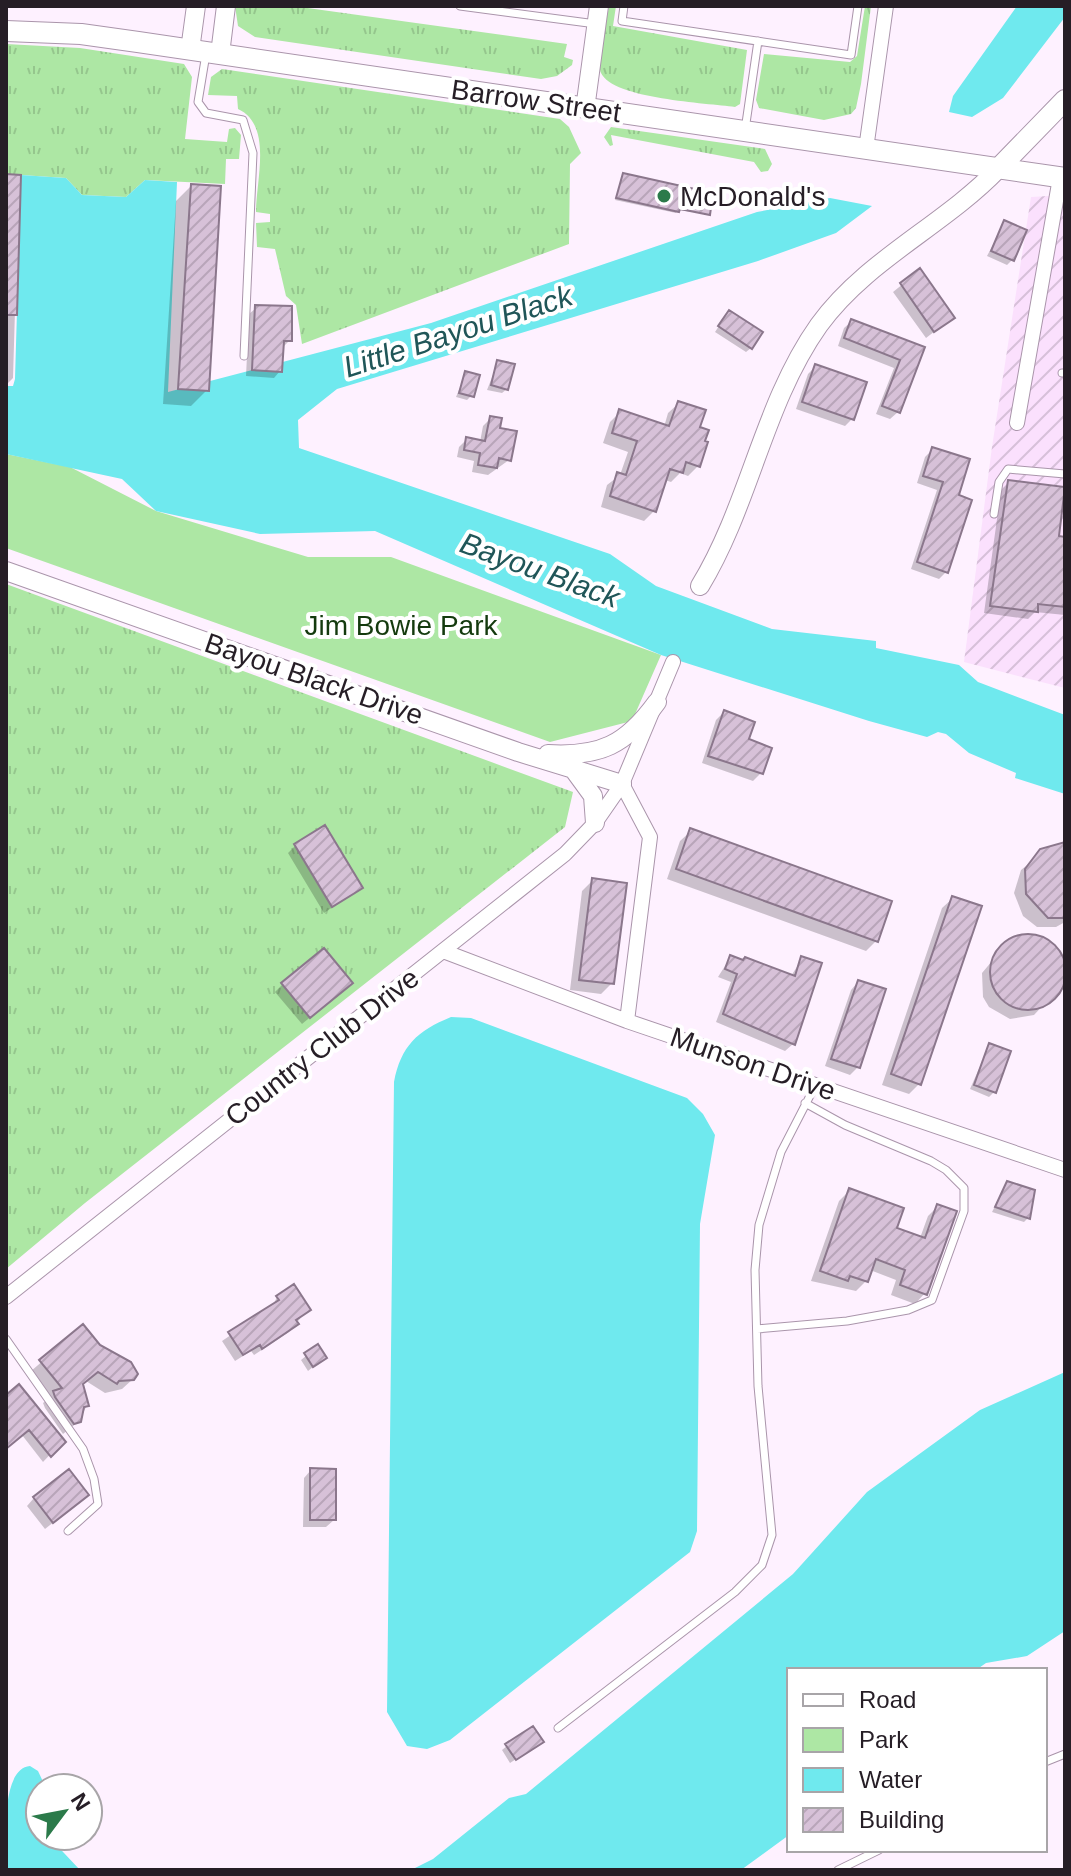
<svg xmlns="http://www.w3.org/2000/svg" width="1071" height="1876" font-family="Arial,sans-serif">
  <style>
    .industrial { fill: url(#industrial-furrows) }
    .grass { fill: url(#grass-tufts) }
    .green { fill: #ade7a4 }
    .water { fill: #6fe9ee }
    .shadow { fill: #0003 }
    .building { fill: url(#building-hatch); stroke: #8b778c; stroke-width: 2 }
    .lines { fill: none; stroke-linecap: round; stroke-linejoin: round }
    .service-casing { stroke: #aa95ab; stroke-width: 9 }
    .minor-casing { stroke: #aa95ab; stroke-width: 16 }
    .tertiary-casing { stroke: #aa95ab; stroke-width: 20 }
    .secondary-casing { stroke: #aa95ab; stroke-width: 22 }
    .service { stroke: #fff; stroke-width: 7 }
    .minor { stroke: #fff; stroke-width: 14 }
    .tertiary { stroke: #fff; stroke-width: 18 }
    .secondary { stroke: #fff; stroke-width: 20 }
    .poi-dot { fill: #2b7a4a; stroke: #fff; stroke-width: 3 }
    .labels { text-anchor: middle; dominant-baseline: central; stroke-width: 8; stroke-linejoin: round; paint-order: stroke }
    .street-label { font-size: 28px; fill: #261e26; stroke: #fff }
    .poi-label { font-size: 28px; fill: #261e26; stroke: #fff; text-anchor: start }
    .park-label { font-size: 28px; fill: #143a0e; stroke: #fff }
    .water-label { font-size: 30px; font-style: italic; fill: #205658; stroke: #fff }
  </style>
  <defs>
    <pattern id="industrial-furrows" width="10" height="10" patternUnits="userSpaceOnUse" patternTransform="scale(2)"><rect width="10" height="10" fill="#fbe0fd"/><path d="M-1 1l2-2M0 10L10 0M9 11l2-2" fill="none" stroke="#d7c0d9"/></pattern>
    <pattern id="grass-tufts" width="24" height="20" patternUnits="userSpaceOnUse" patternTransform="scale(2)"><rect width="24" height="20" fill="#ade7a4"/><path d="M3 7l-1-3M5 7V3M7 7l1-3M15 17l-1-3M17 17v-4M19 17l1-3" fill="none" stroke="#95c68d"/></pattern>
    <pattern id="building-hatch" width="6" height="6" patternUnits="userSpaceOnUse" patternTransform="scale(2)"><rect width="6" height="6" fill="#d7c1d8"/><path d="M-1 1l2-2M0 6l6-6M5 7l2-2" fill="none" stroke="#b8a5b9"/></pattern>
  </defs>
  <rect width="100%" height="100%" fill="#fef1ff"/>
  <path class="industrial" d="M1065,195V688L964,662L992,447L1031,197Z"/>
  <path class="grass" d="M235,6H293L567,44L564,57L573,60L572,65L557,76L541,79L255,37L238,26Z
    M609,6H616L613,26L747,50L740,104L735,107C707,103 613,99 601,73C596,63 607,19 609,6Z
    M865,6H871L861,84L856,108L851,114L824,120L759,108L756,100L764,54L850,62L857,56Z
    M6,44L80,48L184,64L192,77L185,139L227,142L229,129L235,128L241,135L239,159H226L225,184L145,180L126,197L82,195L66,178L6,174Z
    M222,69L560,119L569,127L581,153L570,164L569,244L302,344L296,305L286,296L275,249L257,247L256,223L270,222V214L256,212C256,180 273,125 238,109L237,96L208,95L211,77Z
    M611,127L765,149L772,164L768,171L761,172L754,162L611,135L613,145L610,146L604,137Z
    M6,584L573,792L565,827L85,1203L6,1269Z"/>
  <path class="green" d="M6,454L70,467L156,511L308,557H391L661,655L632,721L550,742L6,548Z"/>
  <path class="water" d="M1017,6H1065V17L1003,98L972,117L949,112L953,96Z
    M21,175L66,178L82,195L126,197L145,180L177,182L168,392L431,323L757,212L830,198L872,206L836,233L758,261L337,389L298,420L299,448L610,554L656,586L772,629L876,641V648L959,665L978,682L1065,715V794L1015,778L1016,773L969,753L946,734L938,732L927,737L869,721L661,655L375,531L260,534L156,511L122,479L6,454V386H13L15,379Z
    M451,1017L471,1018L687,1098L703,1114L715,1135L700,1224L697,1531L690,1552L450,1740L427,1749L407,1746L387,1712L394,1082C401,1046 417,1031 451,1017Z
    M1065,1372V1631L1027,1656L986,1663L976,1670H789V1835L741,1870H411L433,1859L509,1798L526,1794L793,1574L867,1492L980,1410Z
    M30,1766L38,1771L46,1788H40V1836H48L80,1870H6C6,1845 0,1768 30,1766Z"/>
  <path class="shadow" d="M623,175L708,214L678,210L676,213L615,200Z
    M6,176H19L13,378L6,385Z
    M191,186L207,390L191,406L163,404L176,201Z
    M1005,222L1012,260L1007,265L987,256Z
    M919,271L952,318L926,338L893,292Z
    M256,308L290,340L283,347L280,371L274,378L246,376L249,314Z
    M725,317L751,348L746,352L715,332Z
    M852,321L922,348L898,412L890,419L876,414L894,368L838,346L844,328Z
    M498,362L507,389L502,393L487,390Z
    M816,366L852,419L845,426L796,409L808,374Z
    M466,373L472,395L467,400L456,397Z
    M679,403L697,428L702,443L699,465L688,476L680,473L671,482L665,480L654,511L644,521L601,507L607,485L620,475L628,452L603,443L610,422L620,412L664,427L668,413Z
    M491,418L509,460L488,475L472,472L474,461L457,457L459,447L467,439L480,442L483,426Z
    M933,449L956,496L946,572L939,579L911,569L937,490L917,483L925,457Z
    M1009,482L1057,538L1065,539V615L1035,612L1028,619L984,613L1001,490Z
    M724,712L746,740L761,773L753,781L702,763L716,720Z
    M691,831L876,941L866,951L667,879L680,841Z
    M1052,845L1065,846V922L1056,927H1037L1023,916L1014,893L1021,870Z
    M295,846L361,888L324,913L288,853Z
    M593,880L612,983L601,994L570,990L582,891Z
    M953,898L919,1084L909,1094L882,1085L942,908Z
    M1030,936L1041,938L1059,953L1063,963L1061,986L1034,1015L1010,1019L989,1007L983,997L982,973L1008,942Z
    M730,958L791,976L802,959L793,1044L785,1051L716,1022L731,982L718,977Z
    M858,982V1067L850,1075L825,1066L851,990Z
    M283,984L343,990L302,1024L275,992Z
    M989,1046L994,1092L989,1097L970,1089Z
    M1007,1183L1028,1218L1024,1222L992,1212Z
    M849,1191L894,1229L920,1238L928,1216L938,1206L925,1293L915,1304L891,1295L896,1280L870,1270L866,1281L856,1291L811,1281L839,1201Z
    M277,1297L308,1309L289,1332L254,1355L251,1351L235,1361L222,1341L272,1307Z
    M82,1327L133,1379L122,1389L105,1393L86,1381L81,1385L87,1405L79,1421L63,1434L45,1408L43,1403L50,1397L30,1372Z
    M317,1347L324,1358L308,1371L301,1360Z
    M6,1399L63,1441L43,1462L22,1435L6,1448Z
    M311,1470L334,1520L326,1527H303L304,1478Z
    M34,1498L79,1502L45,1529L27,1506Z
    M507,1746H536L510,1763L502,1750Z"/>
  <path class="building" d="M623,173L713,193L710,215L680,209L679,212L616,198Z
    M6,174L21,175L17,315H6Z
    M191,184L221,186L209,391L178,389Z
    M1004,220L1027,230L1014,261L991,251Z
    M920,268L955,318L934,332L900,283Z
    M255,305L292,306V341H284L282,372L252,370Z
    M729,310L763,332L752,349L718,326Z
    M851,319L925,347L900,413L882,406L900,360L844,338Z
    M497,360L515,364L508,390L491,385Z
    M815,364L867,382L854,420L802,402Z
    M465,371L480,375L474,397L459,393Z
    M678,401L706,410L700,427L709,430L705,441L708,442L700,467L686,462L683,473L670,469L656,512L610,496L617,472L626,475L637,441L612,433L619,409L669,426Z
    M490,416L502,418L500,428L517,431L511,461L499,458L497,468L478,465L480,453L464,450L466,437L485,441Z
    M932,447L970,459L959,495L972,500L948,573L917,562L943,482L923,476Z
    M1008,480L1065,487L1059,536L1065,537V607L1038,604V612L990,606Z
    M724,710L755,722L749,739L772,748L763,774L708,756Z
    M325,825L363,888L332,907L294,844Z
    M690,828L892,901L878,942L676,869Z
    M1065,842V918H1048L1026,894L1025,869L1040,849Z
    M592,878L627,883L614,984L579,980Z
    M952,896L982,906L921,1085L891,1074Z
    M990 972a38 38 0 1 1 76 0a38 38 0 1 1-76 0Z
    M324,948L353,983L310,1018L281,983Z
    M730,955L743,960L745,957L795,976L801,956L822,963L795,1045L723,1014L737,974L725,969Z
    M858,980L886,989L860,1068L831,1059Z
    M989,1043L1011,1051L996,1093L974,1085Z
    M1007,1181L1035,1190L1030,1219L995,1207Z
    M849,1188L904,1208L897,1228L925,1238L937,1204L957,1211L927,1295L900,1285L905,1270L876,1259L868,1282L850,1276L848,1281L820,1271Z
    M294,1284L311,1310L296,1320L299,1324L262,1349L260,1345L243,1355L228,1332L279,1300L276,1296Z
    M83,1324L100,1345L131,1362L138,1374L134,1380L119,1381L117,1384L98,1372L83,1384L89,1406L84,1407L81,1422L74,1424L55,1397L53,1391L62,1388L39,1360Z
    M318,1344L327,1358L313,1367L304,1353Z
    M19,1384L66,1442L51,1457L29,1430L6,1449V1395Z
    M310,1468L336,1469V1520H310Z
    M69,1469L89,1495L53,1523L33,1497Z
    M533,1726L544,1742L516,1760L505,1744Z"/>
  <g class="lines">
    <g class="service-casing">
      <path id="service" d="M460,6L596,24
        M624,6L622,21L851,55L858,6
        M206,54L198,102L206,113L243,120L253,153L244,356
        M745,130L758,41
        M1062,373H1065
        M994,514L999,482L1008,469L1065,474
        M757,1329L847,1321L908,1310L932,1300L964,1211V1188L946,1170L931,1161L845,1125L805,1103
        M6,1339L83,1449L94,1479L98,1504L68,1531
        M558,1728L735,1592L762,1565L772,1535L758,1386L755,1270L759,1225L781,1152L815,1086
        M1045,1762L1065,1754
        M838,1870L879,1850"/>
    </g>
    <g class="minor-casing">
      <path id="minor" d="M866,149L886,6
        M1017,423L1060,178
        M443,951L627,1021L1065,1170
        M627,1021L650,837L622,784L673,662
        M6,1297L565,854L595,823L622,784"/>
    </g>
    <g class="tertiary-casing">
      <path id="tertiary" d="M190,50L196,6
        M220,54L226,6
        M585,109L599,6
        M6,571L518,752L622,784
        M700,586C750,504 763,404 819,325C866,260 943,226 998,169
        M548,754C600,757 626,745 657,702
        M574,770L593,796L595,823"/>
    </g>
    <g class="secondary-casing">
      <path id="secondary" d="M6,31L81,34L138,42L1065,178
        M998,169L1065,100"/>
    </g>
    <use href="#service" class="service"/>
    <use href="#minor" class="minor"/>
    <use href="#tertiary" class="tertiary"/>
    <use href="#secondary" class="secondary"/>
  </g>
  <circle class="poi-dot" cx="664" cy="196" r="8"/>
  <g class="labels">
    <g class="street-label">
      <text transform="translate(536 101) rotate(8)">Barrow Street</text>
      <text transform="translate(314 679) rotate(19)">Bayou Black Drive</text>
      <text transform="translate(322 1047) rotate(-38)">Country Club Drive</text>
      <text transform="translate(753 1064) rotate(19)">Munson Drive</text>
    </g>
    <g class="poi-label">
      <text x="680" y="196">McDonald's</text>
    </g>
    <g class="park-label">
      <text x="401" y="625">Jim Bowie Park</text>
    </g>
    <g class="water-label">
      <text transform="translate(458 331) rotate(-18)">Little Bayou Black</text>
      <text transform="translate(540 570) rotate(20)">Bayou Black</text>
    </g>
  </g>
  <rect width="1071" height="1876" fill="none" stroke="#261e26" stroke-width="16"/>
  <rect x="787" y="1668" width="260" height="184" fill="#ffffff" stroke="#a8a5a8" stroke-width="2"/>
  <rect x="803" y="1694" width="40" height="12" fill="#ffffff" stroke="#a8a5a8" stroke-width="2"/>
  <text x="859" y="1708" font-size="24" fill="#261e26">Road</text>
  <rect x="803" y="1728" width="40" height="24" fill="#ade7a4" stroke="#a8a5a8" stroke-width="2"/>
  <text x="859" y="1748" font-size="24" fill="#261e26">Park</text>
  <rect x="803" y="1768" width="40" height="24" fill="#6fe9ee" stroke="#a8a5a8" stroke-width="2"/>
  <text x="859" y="1788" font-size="24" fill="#261e26">Water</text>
  <rect x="803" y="1808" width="40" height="24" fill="url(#building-hatch)" stroke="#a8a5a8" stroke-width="2"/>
  <text x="859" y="1828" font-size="24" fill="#261e26">Building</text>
  <g transform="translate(64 1812) rotate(58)"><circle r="38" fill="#ffffff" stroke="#a8a5a8" stroke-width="2"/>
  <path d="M0-6L14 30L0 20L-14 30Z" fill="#2b7a4a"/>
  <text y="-12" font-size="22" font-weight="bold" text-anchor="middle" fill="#261e26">N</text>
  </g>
</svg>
